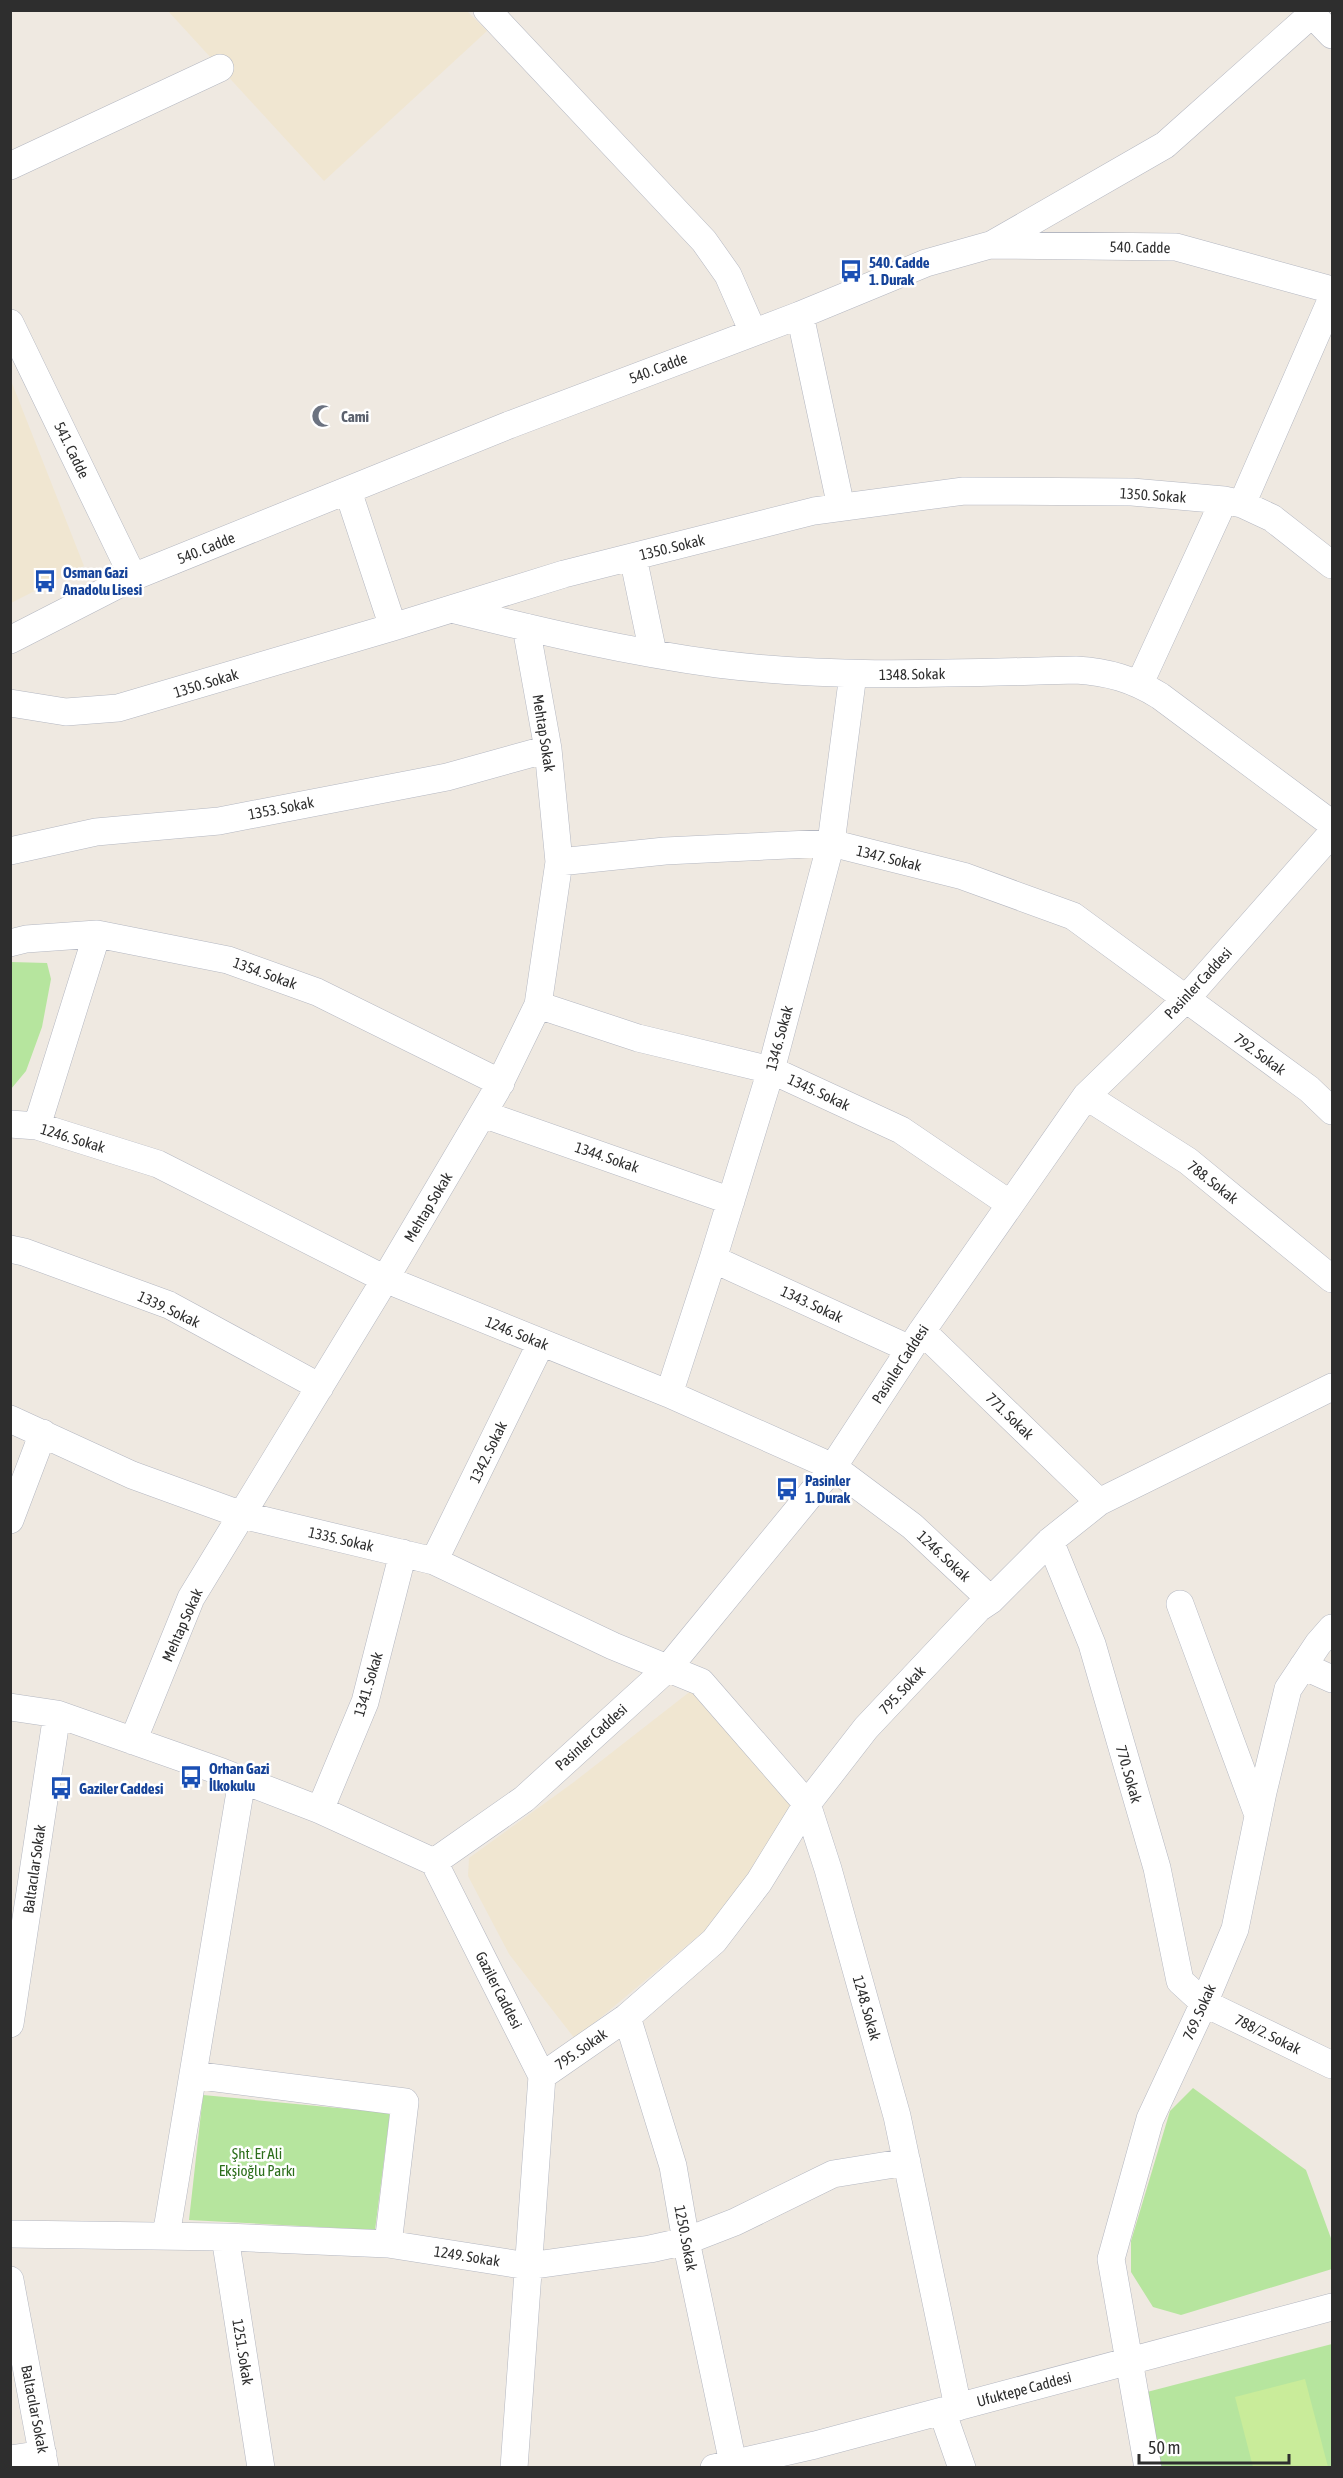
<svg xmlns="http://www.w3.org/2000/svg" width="1343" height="2478" font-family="'Asap Condensed',sans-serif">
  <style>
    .education { fill: #f0e6d1 }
    .green { fill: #b6e59e }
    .pitch { fill: #c9ec9a }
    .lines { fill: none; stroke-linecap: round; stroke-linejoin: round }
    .minor-casing { stroke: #b4b7c1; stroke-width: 28 }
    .minor { stroke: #fff; stroke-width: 27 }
    .labels { text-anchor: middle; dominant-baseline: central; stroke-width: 5; stroke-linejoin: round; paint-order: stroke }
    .street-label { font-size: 15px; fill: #2e2e2e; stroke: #fff }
    .transit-label { font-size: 15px; font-weight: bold; fill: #164399; stroke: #fff; text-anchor: start }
    .worship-label { font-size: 15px; font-weight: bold; fill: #5b616d; stroke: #fff; text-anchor: start }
    .park-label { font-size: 15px; fill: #2c6e1b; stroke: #fff }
  </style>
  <rect width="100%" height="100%" fill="#efe9e1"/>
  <path class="education" d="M168,11H467L487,31L324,181Z
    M10,378L84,566L11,603H10Z
    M692,1690L791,1804L765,1855L721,1917L575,2039L509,1954L468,1876L469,1858L574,1782Z"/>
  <path class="green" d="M11,962L47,963L51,979L42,1027L26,1071L11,1089Z
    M1193,2088L1306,2170L1332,2241V2269L1181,2315L1153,2307L1131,2272V2241L1170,2111Z
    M203,2095L390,2113L375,2230L189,2220Z
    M1332,2344V2467H1160L1147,2392Z"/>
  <path class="pitch" d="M1305,2379L1328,2467H1253L1235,2397Z"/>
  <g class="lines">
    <g class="minor-casing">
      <path id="minor" d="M487,10L704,241L728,275L753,332
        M1308,10L1332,35
        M10,166L220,68
        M991,245L1165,145L1312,14
        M800,315L841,507
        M10,323L133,577
        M348,491L393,627
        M1242,504L1332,298
        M633,557L653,653
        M451,609C539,631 628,652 718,664C837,679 957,673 1076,670C1108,672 1133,679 1160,696L1332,824
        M10,640L133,577L509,425L800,315L926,263L990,245L1176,247L1332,290
        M1140,683L1224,500
        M10,703L66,712L118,708L393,627L564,574L814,511L964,491L1132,492L1224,500L1242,504L1272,518L1332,565
        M10,851L96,832L219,821L447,777L548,749
        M559,862L665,851L831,843L963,876L1073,916L1309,1089L1332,1111
        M10,943L26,939L97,934L228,960L317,992L501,1083
        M538,1005L638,1038L771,1070L901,1130L1010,1204
        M1086,1096L1188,1161L1332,1279
        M483,1114L731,1201
        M10,1124L37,1126L158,1164L385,1279L669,1394L833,1467L912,1526L991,1600
        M37,1126L97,934
        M10,1249L24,1252L169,1305L320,1387
        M713,1259L910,1349
        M922,1331L1099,1502
        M669,1394L713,1259L771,1070L831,843L853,674
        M10,1419L132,1475L242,1515L434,1561L613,1646L701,1682L807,1804L828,1869L897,2116L958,2407
        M10,1520L43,1433
        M1050,1541L1092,1644L1157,1868L1180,1981L1204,2003L1332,2065
        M434,1561L541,1343
        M1180,1604L1258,1815
        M1303,1666L1332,1679
        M10,1707L57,1714L222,1772L320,1810L434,1862L542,2076L514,2468
        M133,1741L191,1598L378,1291L496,1091L538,1005L559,862L548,749L526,627
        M320,1810L365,1702L403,1553
        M434,1862L524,1799L668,1668L833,1467L922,1331L1086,1096L1185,1000L1332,833
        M627,2017L673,2166L686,2241L734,2468
        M10,2024L57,1714
        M193,2075L405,2102L388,2244
        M542,2076L627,2017L714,1941L759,1882L807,1804L866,1728L979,1608L991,1600L1050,1541L1099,1502L1332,1387
        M11,2234L225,2237L388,2244L528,2266L650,2249L686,2241L735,2222L833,2174L907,2162
        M166,2236L242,1780
        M225,2237L261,2468
        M10,2280L45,2468
        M942,2411L962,2468
        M10,2459L43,2454
        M714,2468L815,2445L1332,2307
        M1148,2468L1111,2259L1150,2119L1204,2003L1235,1929L1263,1792L1288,1689L1318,1644L1332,1628"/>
    </g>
    <use href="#minor" class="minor"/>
  </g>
  <defs>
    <g id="bus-bare" transform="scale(1.8)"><path d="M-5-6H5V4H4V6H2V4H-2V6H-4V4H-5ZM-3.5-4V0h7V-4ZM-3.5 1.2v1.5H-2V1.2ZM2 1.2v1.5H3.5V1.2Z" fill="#1a4fb4" stroke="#fff" stroke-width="2.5" paint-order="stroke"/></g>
    <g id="mosque-bare" transform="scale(1.8)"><path d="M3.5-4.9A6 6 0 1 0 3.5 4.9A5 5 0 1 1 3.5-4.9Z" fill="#6b7280" stroke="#fff" stroke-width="2.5" paint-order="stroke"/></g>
  </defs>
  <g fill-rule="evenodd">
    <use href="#bus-bare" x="851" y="271"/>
    <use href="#mosque-bare" x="323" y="416"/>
    <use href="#bus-bare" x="45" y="581"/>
    <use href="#bus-bare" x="787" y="1489"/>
    <use href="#bus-bare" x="191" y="1777"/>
    <use href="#bus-bare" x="61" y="1788"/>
  </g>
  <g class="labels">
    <g class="street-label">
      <text transform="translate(1140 247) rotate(1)">540. Cadde</text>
      <text transform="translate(658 368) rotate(-21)">540. Cadde</text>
      <text transform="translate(72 450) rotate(64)">541. Cadde</text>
      <text transform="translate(1153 495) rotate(4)">1350. Sokak</text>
      <text transform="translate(672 547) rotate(-14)">1350. Sokak</text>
      <text transform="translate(206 548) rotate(-22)">540. Cadde</text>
      <text transform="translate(912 674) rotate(-1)">1348. Sokak</text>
      <text transform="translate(206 683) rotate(-17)">1350. Sokak</text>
      <text transform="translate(544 733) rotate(81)">Mehtap Sokak</text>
      <text transform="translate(281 808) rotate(-11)">1353. Sokak</text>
      <text transform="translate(889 858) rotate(14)">1347. Sokak</text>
      <text transform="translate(265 973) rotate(20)">1354. Sokak</text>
      <text transform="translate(1198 983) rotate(-47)">Pasinler Caddesi</text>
      <text transform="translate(779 1038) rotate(-75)">1346. Sokak</text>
      <text transform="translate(1260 1054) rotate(36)">792. Sokak</text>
      <text transform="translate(819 1092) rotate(25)">1345. Sokak</text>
      <text transform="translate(73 1138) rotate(17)">1246. Sokak</text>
      <text transform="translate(607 1157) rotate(19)">1344. Sokak</text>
      <text transform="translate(1213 1182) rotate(38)">788. Sokak</text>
      <text transform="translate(428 1207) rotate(-59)">Mehtap Sokak</text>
      <text transform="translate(812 1304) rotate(25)">1343. Sokak</text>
      <text transform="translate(169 1309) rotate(25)">1339. Sokak</text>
      <text transform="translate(517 1333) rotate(22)">1246. Sokak</text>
      <text transform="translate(900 1364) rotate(-57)">Pasinler Caddesi</text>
      <text transform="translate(1010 1416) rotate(44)">771. Sokak</text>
      <text transform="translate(488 1452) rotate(-64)">1342. Sokak</text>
      <text transform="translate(341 1539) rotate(13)">1335. Sokak</text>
      <text transform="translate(944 1556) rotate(43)">1246. Sokak</text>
      <text transform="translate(182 1625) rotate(-66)">Mehtap Sokak</text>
      <text transform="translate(368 1684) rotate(-73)">1341. Sokak</text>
      <text transform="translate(902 1690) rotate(-47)">795. Sokak</text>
      <text transform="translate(591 1737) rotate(-42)">Pasinler Caddesi</text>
      <text transform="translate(1129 1774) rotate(74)">770. Sokak</text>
      <text transform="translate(34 1869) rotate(-82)">Baltacılar Sokak</text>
      <text transform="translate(499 1990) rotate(63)">Gaziler Caddesi</text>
      <text transform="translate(867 2008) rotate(74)">1248. Sokak</text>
      <text transform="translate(1199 2012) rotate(-66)">769. Sokak</text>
      <text transform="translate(1268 2034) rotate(26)">788/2. Sokak</text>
      <text transform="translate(581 2049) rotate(-35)">795. Sokak</text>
      <text transform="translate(686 2238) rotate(79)">1250. Sokak</text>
      <text transform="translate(467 2256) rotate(9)">1249. Sokak</text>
      <text transform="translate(243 2352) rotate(81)">1251. Sokak</text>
      <text transform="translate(1024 2389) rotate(-15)">Ufuktepe Caddesi</text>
      <text transform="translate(35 2409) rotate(79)">Baltacılar Sokak</text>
    </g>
    <g class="transit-label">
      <text x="869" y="262">540. Cadde<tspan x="869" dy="17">1. Durak</tspan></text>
      <text x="63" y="572">Osman Gazi<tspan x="63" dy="17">Anadolu Lisesi</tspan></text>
      <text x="805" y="1480">Pasinler<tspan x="805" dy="17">1. Durak</tspan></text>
      <text x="209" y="1768">Orhan Gazi<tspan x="209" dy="17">İlkokulu</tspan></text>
      <text x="79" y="1788">Gaziler Caddesi</text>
    </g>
    <g class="worship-label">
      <text x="341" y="416">Cami</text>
    </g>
    <g class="park-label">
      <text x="257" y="2153">Şht. Er Ali<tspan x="257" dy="17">Ekşioğlu Parkı</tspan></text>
    </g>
  </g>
  <rect width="1343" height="2478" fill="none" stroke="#2e2e2e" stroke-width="24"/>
  <path d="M1139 2454v9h150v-9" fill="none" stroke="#2e2e2e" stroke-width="3"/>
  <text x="1148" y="2454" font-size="18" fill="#2e2e2e" stroke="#ffffff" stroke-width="4.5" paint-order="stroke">50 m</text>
</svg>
